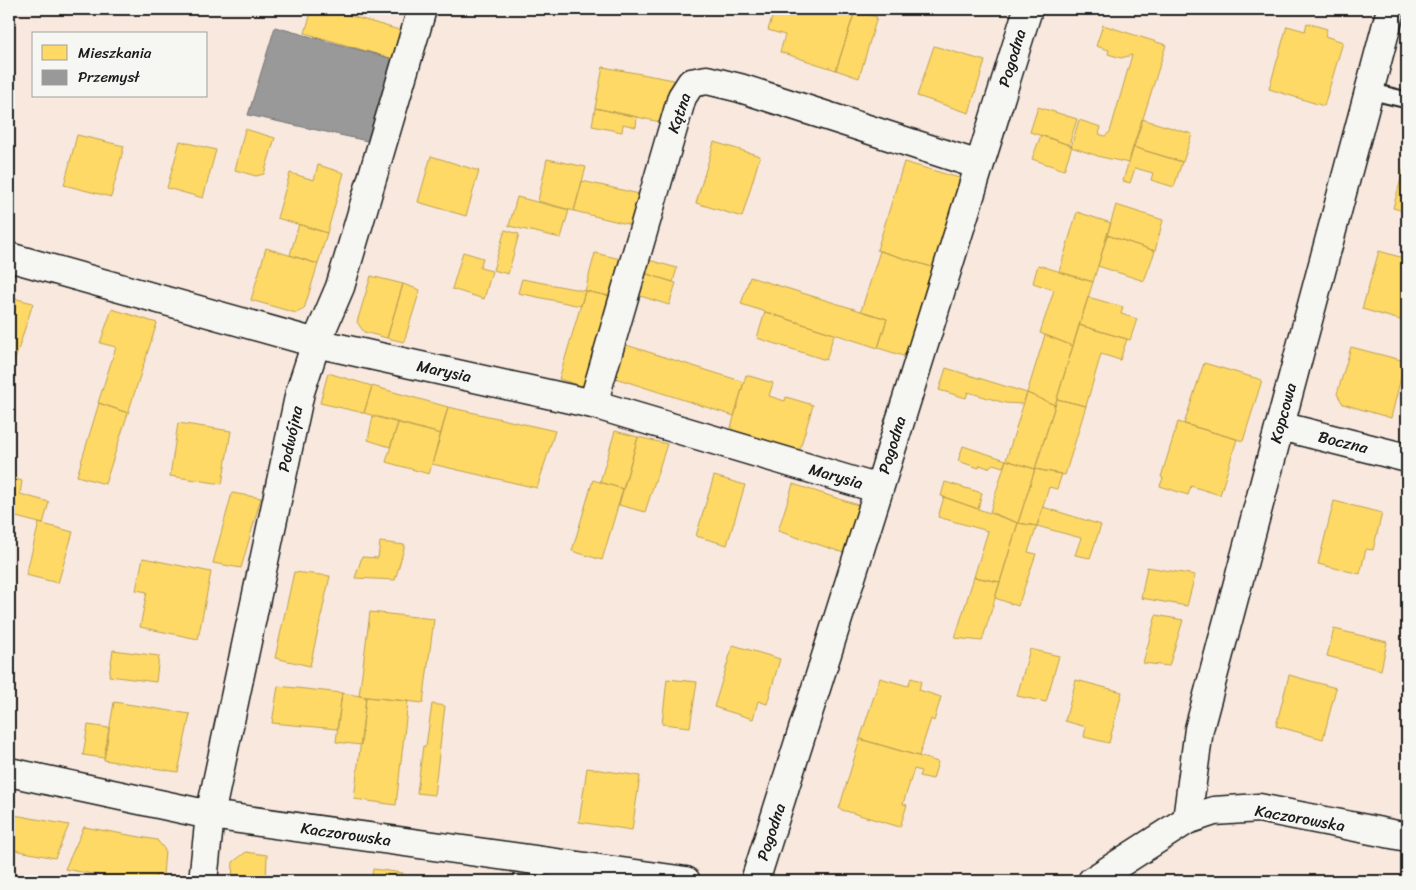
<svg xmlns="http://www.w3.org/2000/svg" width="1416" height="890" font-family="Sriracha,sans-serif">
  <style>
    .homes { fill: #ffd966; stroke: #bba050 }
    .industry { fill: #999; stroke: #747474 }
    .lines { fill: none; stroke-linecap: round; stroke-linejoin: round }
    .service-casing { stroke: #1c1c1c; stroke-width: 19 }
    .minor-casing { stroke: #1c1c1c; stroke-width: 31 }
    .service { stroke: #f6f6f2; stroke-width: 15 }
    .minor { stroke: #f6f6f2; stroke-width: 28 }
    .labels { text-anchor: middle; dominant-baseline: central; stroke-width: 5; stroke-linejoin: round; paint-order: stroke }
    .street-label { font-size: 16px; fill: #1c1c1c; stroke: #f6f6f2 }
  </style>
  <rect width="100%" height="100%" fill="#f8e8de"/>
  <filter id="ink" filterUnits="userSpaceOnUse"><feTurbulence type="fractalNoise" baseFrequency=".02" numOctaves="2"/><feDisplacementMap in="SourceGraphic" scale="10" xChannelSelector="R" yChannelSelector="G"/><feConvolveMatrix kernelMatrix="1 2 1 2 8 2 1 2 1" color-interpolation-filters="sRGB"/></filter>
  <g filter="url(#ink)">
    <path class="homes" d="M312,9H327L406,32L397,60L305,33Z
      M531,9H553L551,14Z
      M775,9H849L855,11L836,70L780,52L785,35L768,30Z
      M855,11L877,17L859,78L836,70Z
      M1307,23L1327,29L1325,36L1343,42L1324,106L1269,89L1287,26L1305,31Z
      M1103,25L1166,45L1129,163L1101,157L1071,147L1079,120L1101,127L1099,134L1105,136L1110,132L1132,55L1121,58L1108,54L1109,50L1096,46Z
      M934,46L985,61L969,113L917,96Z
      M603,67L674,80L665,123L595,108Z
      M1038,107L1077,119L1069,145L1030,132Z
      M595,108L637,117L636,127L623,124L622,132L592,126Z
      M1142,119L1192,134L1183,162L1133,147Z
      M245,129L275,138L264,174L256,176L235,170Z
      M77,135L124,146L111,197L64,185Z
      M1041,135L1072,146L1064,170L1032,159Z
      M180,141L216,150L203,198L167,188Z
      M714,142L760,156L742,217L696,203Z
      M1133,147L1182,162L1174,187L1151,180L1153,173L1135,168L1130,183L1123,181Z
      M431,156L479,171L466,216L418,202Z
      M547,159L586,167L574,211L538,201Z
      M1406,161H1407V212L1393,208Z
      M904,162L966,180L938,269L877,250Z
      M318,165L344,173L327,233L277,218L290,173L314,180Z
      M582,181L644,195L635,226L574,211Z
      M517,197L569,210L561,238L509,226Z
      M1116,205L1163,220L1155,251L1107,235Z
      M1077,212L1111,223L1093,282L1059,272Z
      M299,224L327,233L318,264L290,255Z
      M505,230L519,234L508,274L493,270Z
      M1107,235L1155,251L1144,281L1098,266Z
      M266,248L318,264L304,309L296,313L251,300Z
      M880,251L938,269L910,358L878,348L887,319L861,311Z
      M1379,251L1407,259V322L1362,309Z
      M463,252L483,258L480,268L492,271L484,299L452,289Z
      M595,253L625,260L614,297L585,291Z
      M645,259L677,268L673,282L644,273Z
      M1038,265L1093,282L1073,346L1040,333L1054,290L1033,283Z
      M644,273L676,283L669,305L637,295Z
      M371,276L403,284L387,338L364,332L357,322Z
      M750,277L887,319L878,348L741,304Z
      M522,279L585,291L581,306L518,293Z
      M403,284L420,290L404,342L387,338Z
      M585,291L614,297L588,388L559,379Z
      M9,297L33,303L14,363L9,361Z
      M1088,297L1123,307L1121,314L1137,319L1130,340L1079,325Z
      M112,309L157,323L128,413L98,403L116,347L100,343Z
      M765,312L834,334L826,360L757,338Z
      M1079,325L1127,339L1120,360L1101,354L1086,406L1057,399Z
      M1045,335L1073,346L1055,405L1027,393Z
      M623,344L744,382L734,416L612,377Z
      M1351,347L1405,361L1391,418L1343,404L1337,394Z
      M1204,363L1262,380L1243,441L1184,424Z
      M946,368L1027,393L1023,404L1005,403L968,392L966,398L939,390Z
      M328,373L372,386L364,413L320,403Z
      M746,375L773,383L769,396L785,401L786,397L813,405L799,452L730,431Z
      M372,386L448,407L441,434L364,413Z
      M1027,393L1055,405L1035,469L1006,460Z
      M1057,399L1086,406L1065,475L1035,469Z
      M99,403L128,413L105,484L77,476Z
      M448,407L555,431L537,488L432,464Z
      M373,416L398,423L390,447L368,440Z
      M1178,422L1237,439L1220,495L1191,486L1188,495L1160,486L1163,478L1161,477Z
      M178,423L231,431L222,484L170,476Z
      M398,423L441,434L429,474L386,462Z
      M615,431L638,437L623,489L600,482Z
      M638,437L667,444L645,512L619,505Z
      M963,446L1006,460L1003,467L993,464L988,468L980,465L979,468L958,461Z
      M1006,460L1035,469L1018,523L990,512Z
      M1035,469L1062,474L1057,489L1049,487L1037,526L1018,523Z
      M714,476L745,485L727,545L696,536Z
      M9,477L22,481L20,494L49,502L43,524L9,515Z
      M593,480L623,489L602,560L572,551Z
      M945,482L982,493L978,509L941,496Z
      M793,484L864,507L850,555L778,531Z
      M232,493L261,498L241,568L213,563Z
      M944,497L1018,523L1000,582L974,577L988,531L938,517Z
      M1334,501L1382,513L1373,550L1366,549L1360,574L1318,564Z
      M1043,507L1101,525L1090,558L1075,555L1081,538L1037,526Z
      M39,523L73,532L58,583L26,575Z
      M1018,523L1037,526L1028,552L1036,554L1018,606L995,598Z
      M380,542L405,545L395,580L355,578L362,557L378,558Z
      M143,558L211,572L198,639L140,627L147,592L136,590Z
      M1147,567L1195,575L1187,606L1141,598Z
      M294,572L330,576L310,666L275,658Z
      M974,577L1000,582L982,641L955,638Z
      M370,612L434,619L423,703L359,696Z
      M1156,615L1183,620L1169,666L1143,663Z
      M1334,629L1387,642L1381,670L1327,656Z
      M733,645L780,659L767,704L758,701L753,719L714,707Z
      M1030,649L1059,656L1046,702L1017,696Z
      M113,650L159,656L156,682L109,676Z
      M1289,675L1336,688L1323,739L1276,726Z
      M880,678L908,686L911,678L921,681L919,690L941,697L934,721L931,719L919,756L860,739Z
      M667,679L697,682L690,727L662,724Z
      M1076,680L1122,692L1109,743L1084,737L1086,727L1065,721Z
      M278,686L342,693L337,729L272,723Z
      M342,693L366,697L361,745L336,742Z
      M366,697L408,701L396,805L354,799Z
      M114,702L190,714L178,772L104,760Z
      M432,704L445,706L434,795L417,793L423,746H426Z
      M88,725L109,728L104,758L83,755Z
      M860,739L938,762L933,779L919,776L921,771L914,769L903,804L907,805L900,827L839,809Z
      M587,768L640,776L632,830L579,822Z
      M9,814L69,825L55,858L9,849Z
      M84,827L157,840L165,850L163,876L156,875L155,881H131L65,869Z
      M246,852L267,855L266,881H232L233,862Z
      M373,869L403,873L402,881H371Z"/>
    <path class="industry" d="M275,27L397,60L372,142L248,115Z"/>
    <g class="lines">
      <g class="service-casing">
        <path id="service" d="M1369,91L1407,100"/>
      </g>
      <g class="minor-casing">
        <path id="minor" d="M9,257L316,343L593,404L879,489
          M593,404L682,97L691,83L707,80L740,88L979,165
          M1280,426L1407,458
          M9,772L210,815L686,881
          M1187,820L1199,729L1391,9
          M203,881L210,815L300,392L316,343L340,287L422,9
          M755,881L879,489L1028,9
          M1092,881L1187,820L1214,811L1259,808L1407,837"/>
      </g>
      <use href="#service" class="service"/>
      <use href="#minor" class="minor"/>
    </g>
  </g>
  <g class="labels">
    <g class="street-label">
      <text transform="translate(1012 58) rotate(-73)">Pogodna</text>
      <text transform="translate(679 113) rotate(-71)">Kątna</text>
      <text transform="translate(444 371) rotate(12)">Marysia</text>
      <text transform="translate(1283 413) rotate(-75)">Kopcowa</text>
      <text transform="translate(290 439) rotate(-78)">Podwójna</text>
      <text transform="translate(1343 442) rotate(14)">Boczna</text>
      <text transform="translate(892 445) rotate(-73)">Pogodna</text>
      <text transform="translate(836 476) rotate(16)">Marysia</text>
      <text transform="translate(1300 818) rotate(10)">Kaczorowska</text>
      <text transform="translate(771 832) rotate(-72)">Pogodna</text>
      <text transform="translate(346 834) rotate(8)">Kaczorowska</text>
    </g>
  </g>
  <rect width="1416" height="890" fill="none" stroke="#f6f6f2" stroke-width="30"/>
  <rect x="15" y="15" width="1386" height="860" fill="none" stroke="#1c1c1c" stroke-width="2" filter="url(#ink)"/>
  <rect x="32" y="32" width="175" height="65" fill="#f6f6f2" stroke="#9f9f9c"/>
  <rect x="42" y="45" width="25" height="15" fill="#ffd966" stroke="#9f9f9c"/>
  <text x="78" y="58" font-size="15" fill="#1c1c1c">Mieszkania</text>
  <rect x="42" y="70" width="25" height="15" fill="#999999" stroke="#9f9f9c"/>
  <text x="78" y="82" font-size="15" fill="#1c1c1c">Przemysł</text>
</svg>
